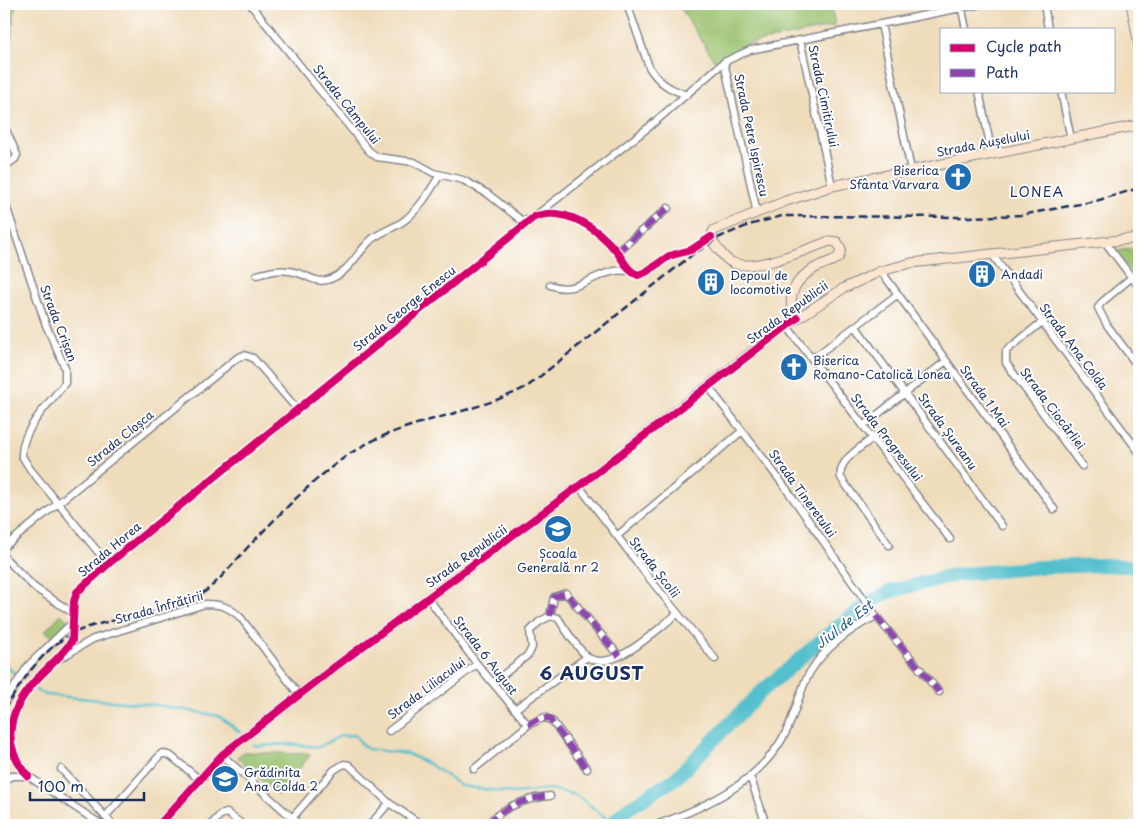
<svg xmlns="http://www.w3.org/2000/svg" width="1143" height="829" font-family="'Playpen Sans',sans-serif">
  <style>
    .green { fill: #9ac16d; stroke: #5a7866 }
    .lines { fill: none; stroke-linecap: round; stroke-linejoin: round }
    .stream { stroke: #54c0cd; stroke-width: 2.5 }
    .river { stroke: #54c0cd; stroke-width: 14 }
    .street-casing { stroke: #85868c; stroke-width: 9 }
    .secondary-casing { stroke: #85868c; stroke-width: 11 }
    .street { stroke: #fff; stroke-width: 6 }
    .secondary { stroke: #fbe5cf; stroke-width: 9 }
    .rail { stroke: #1b2f5e; stroke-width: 2.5; stroke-dasharray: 8 4; stroke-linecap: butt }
    .quiet { stroke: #8e44ad; stroke-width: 6; stroke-dasharray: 12 6; stroke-linecap: butt }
    .cycleway-casing { stroke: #fff; stroke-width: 11 }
    .cycleway { stroke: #d6006c; stroke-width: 8 }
    .labels { text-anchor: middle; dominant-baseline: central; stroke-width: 4; stroke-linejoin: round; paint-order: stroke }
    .street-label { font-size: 12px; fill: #1b2f5e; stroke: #fff }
    .poi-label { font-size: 12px; fill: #1b2f5e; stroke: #fff; text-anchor: start }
    .neighbourhood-label { font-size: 14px; letter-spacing: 1px; fill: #1b2f5e; stroke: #fff }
    .water-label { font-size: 14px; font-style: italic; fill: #2f6285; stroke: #fff }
    .district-label { font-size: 18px; font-weight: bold; letter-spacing: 1px; fill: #1b2f5e; stroke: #fff }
  </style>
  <rect width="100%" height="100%" fill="#fff"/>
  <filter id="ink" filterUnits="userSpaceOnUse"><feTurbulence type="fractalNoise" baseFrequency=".02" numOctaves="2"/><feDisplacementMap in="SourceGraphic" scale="10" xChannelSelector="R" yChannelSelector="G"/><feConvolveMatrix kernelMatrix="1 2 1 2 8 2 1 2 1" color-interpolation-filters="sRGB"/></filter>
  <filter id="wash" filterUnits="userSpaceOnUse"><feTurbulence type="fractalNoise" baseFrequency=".0096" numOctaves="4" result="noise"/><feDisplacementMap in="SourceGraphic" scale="20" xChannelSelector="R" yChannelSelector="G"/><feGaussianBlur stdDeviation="1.12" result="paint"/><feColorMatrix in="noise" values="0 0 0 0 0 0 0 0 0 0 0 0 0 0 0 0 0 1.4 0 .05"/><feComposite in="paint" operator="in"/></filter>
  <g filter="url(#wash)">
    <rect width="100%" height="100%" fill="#efdcbb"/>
    <path class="green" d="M4,4H16L4,85Z
      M678,4H831L835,26L748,44L715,62Z
      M1139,248V283L1115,251Z
      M61,614L70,623L53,637L45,631Z
      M244,752L310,754V756L277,795L239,759L238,756Z"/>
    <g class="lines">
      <path class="stream" d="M4,664L15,674
        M36,690L47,695L156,705L219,716L240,732
        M254,744L257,746L287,744L319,747L340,736L355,735L363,746L368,749L408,754L431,765L461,786L514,793L550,789L576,795L613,823"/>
      <path class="river" d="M611,825L624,811L676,778L760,693L831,632L868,603L891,591L955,575L1041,567L1104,565L1139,567"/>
    </g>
  </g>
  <g filter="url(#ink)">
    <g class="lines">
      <g class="street-casing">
        <path id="street" d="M250,4L369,151L377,157L414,162L434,173L463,180L488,194L521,220H530
          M627,4L649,67C659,83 669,89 687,95
          M1044,4L1048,29
          M961,5L966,29
          M881,24L911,170
          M800,40L832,186
          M724,62L757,213
          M979,91L992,154
          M1061,91L1071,139
          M4,167L15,159L17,155L7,132
          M4,200L46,325L65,368V383C50,403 21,429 22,456L30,469L108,564
          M539,213L649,127L724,62L750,50L981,4
          M1105,242L1139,287
          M617,252L668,208
          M991,253L1139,452
          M881,271L1054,509
          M257,275C271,271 284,268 298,273C308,276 316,283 327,280C349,274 357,252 372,239C382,231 395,228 405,220C420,208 430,191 440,175
          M1132,277L1101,303L1098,308L1107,325L1139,368
          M550,285C576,295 591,275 615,271C620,270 625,271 631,271
          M1042,322L1006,351V363L1082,466
          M786,325L950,539
          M856,327L1002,526
          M812,359L898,294
          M708,386L785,487L876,616L939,692
          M864,425L946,361
          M874,437C862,447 837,460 841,478L889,545
          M579,486L649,578L715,659
          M617,536L742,431
          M4,547L237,358L244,355L253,358L297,409
          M4,557L35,588L73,613
          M428,598L477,664L528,725
          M550,616L554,597L566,593L619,656
          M61,658L93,639L205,604C221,604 230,607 241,618L299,695
          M493,683L529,654L532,647L530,631L539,622L550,616L558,618C565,629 579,651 589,658C614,673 658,628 677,614
          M4,703L28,666L74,621
          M515,709L587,657
          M389,731L477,664
          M222,755L300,825
          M61,769L113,825
          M474,769L528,725L545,717L553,722L587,769
          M28,776C0,746 8,711 35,681C47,668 62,656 72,641L74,601L77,592L108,564L534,217C564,205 598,228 617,252C624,261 627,271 638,275L646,272L669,256L691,250L711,237
          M750,776L766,825
          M4,781L11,776H28L102,825
          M105,817L162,753L171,756L200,780
          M211,825L220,815L227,813L243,825
          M286,825L334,770L344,764L349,765L389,803L422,825
          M370,825L389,803
          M487,825C503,807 526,798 550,796
          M656,825C706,807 761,782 786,732C794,716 798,699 805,682C817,653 848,630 876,616"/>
      </g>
      <g class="secondary-casing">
        <path id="secondary" d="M1131,4L1139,45
          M797,318C783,297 797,277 817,267C824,263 832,262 839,257L841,249L837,242L830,241C807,249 756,272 733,263C727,261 722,254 719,250C713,243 709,238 714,230L786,201L832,186L1139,125
          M159,825L222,755L336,666L579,486L783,328L844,288L881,271L911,263L1139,238"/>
      </g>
      <use href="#street" class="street"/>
      <use href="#secondary" class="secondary"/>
      <path class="rail" d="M4,710C21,683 43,647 74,633C94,623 118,620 140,615C157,611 178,608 194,599C217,585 230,567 248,547C279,515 309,483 345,457C400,418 470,417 528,386L692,255L720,237L749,225L782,216L970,217L1021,215L1096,201L1139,188"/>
      <path class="quiet" d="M617,252L668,208
        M550,616L554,597L566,593L619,656
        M876,616L939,692
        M528,725L540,718H549L587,769
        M487,825C503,807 526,798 550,796"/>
      <g class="cycleway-casing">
        <path id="cycleway" d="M28,776C0,746 8,711 35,681C47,668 62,656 72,641L74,601L77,592L108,564L534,217C564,205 598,228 617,252C624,261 627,271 638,275L646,272L669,256L691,250L711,237
          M159,825L222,755L336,666L579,486L797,318"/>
      </g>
      <use href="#cycleway" class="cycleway"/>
    </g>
  </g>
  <defs>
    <g id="church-disc" transform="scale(1.4375)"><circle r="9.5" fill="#1f6fb2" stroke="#fff"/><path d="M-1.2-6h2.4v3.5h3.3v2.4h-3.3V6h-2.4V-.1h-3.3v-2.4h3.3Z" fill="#fff"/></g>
    <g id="building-disc" transform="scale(1.4375)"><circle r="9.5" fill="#1f6fb2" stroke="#fff"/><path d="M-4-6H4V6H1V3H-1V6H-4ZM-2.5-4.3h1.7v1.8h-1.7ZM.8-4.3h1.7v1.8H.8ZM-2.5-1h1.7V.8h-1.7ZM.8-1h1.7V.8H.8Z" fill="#fff"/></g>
    <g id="school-disc" transform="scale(1.4375)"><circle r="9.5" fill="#1f6fb2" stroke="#fff"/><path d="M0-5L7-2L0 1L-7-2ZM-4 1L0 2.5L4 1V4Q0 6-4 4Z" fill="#fff"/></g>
  </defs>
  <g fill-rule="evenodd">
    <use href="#church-disc" x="958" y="177"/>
    <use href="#building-disc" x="982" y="274"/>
    <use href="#building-disc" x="711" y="282"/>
    <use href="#church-disc" x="794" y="367"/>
    <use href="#school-disc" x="558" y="529"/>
    <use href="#school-disc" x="225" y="779"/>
  </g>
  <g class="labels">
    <g class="street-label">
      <text transform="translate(824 96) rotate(78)">Strada Cimitirului</text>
      <text transform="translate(347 104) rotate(51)">Strada Câmpului</text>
      <text transform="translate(752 135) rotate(78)">Strada Petre Ispirescu</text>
      <text transform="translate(983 143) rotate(-11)">Strada Aușelului</text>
      <text transform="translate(404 308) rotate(-39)">Strada George Enescu</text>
      <text transform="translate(787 312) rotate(-36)">Strada Republicii</text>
      <text transform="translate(59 323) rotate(69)">Strada Crișan</text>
      <text transform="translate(1074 346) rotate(53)">Strada Ana Colda</text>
      <text transform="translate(985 396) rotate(54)">Strada 1 Mai</text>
      <text transform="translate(1053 408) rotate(53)">Strada Ciocârliei</text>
      <text transform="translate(948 431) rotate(54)">Strada Șureanu</text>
      <text transform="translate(887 437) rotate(52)">Strada Progresului</text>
      <text transform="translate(120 438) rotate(-39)">Strada Cloșca</text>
      <text transform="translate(803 493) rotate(54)">Strada Tineretului</text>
      <text transform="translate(109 549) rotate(-40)">Strada Horea</text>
      <text transform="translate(466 556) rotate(-36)">Strada Republicii</text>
      <text transform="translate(655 567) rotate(52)">Strada Școlii</text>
      <text transform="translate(159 607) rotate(-16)">Strada Înfrățirii</text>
      <text transform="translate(486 655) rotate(52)">Strada 6 August</text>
      <text transform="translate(426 688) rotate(-37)">Strada Liliacului</text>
    </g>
    <g class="poi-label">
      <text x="939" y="170" text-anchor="end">Biserica<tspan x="939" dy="14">Sfânta Varvara</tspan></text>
      <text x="1001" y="274">Andadi</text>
      <text x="730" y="275">Depoul de<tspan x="730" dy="14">locomotive</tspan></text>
      <text x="813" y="360">Biserica<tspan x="813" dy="14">Romano-Catolică Lonea</tspan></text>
      <text x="558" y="553" text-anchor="middle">Școala<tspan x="558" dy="14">Generală nr 2</tspan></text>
      <text x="244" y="772">Grădinița<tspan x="244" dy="14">Ana Colda 2</tspan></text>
    </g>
    <g class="neighbourhood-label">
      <text x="1037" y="191">LONEA</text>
    </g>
    <g class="water-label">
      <text transform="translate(844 624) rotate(-38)">Jiul de Est</text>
    </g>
    <g class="district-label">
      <text x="592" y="672">6 AUGUST</text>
    </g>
  </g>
  <rect width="1143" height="829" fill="none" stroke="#fff" stroke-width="20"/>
  <rect x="940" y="28" width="175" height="65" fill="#ffffff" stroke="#a4acbf"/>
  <rect x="950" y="44" width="25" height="8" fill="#d6006c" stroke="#a4acbf"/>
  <text x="986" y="52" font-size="15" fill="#1b2f5e">Cycle path</text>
  <rect x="950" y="69" width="25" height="8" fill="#8e44ad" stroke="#a4acbf"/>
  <text x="986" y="78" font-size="15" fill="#1b2f5e">Path</text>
  <path d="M30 792v8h114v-8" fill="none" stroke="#1b2f5e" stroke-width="2.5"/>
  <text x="38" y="792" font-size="15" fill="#1b2f5e" stroke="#ffffff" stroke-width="4" paint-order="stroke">100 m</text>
</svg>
